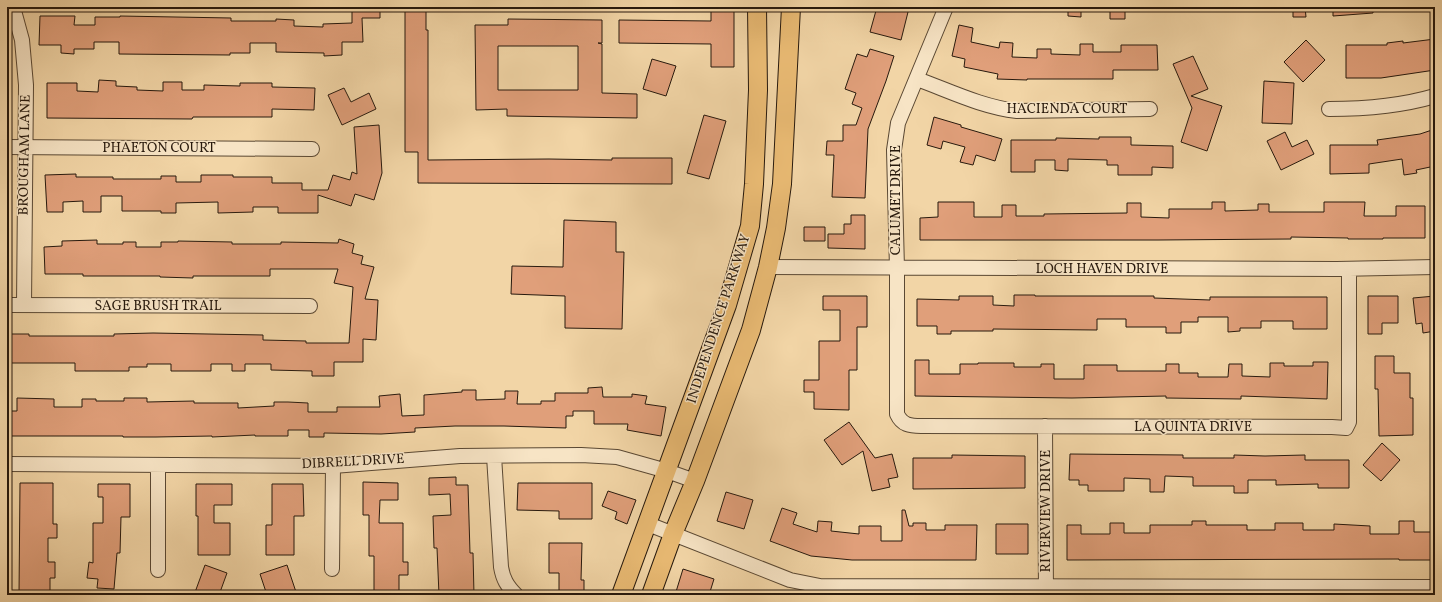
<svg xmlns="http://www.w3.org/2000/svg" width="1442" height="602" font-family="Vollkorn,serif">
  <style>
    .building { fill: #e09f7a; stroke: #27190d; fill-rule: evenodd }
    .lines { fill: none; stroke-linecap: round; stroke-linejoin: round }
    .minor-casing { stroke: #5a4833; stroke-width: 16 }
    .major-casing { stroke: #27190d; stroke-width: 20 }
    .minor { stroke: #f7e4c5; stroke-width: 14 }
    .major { stroke: #e9ba73; stroke-width: 18 }
    .labels { text-anchor: middle; dominant-baseline: central; stroke-width: 3; stroke-linejoin: round; paint-order: stroke }
    .street-label { font-size: 14px; fill: #27190d; stroke: #f7e4c5 }
  </style>
  <rect width="100%" height="100%" fill="#f2d5a6"/>
  <filter id="stains"><feTurbulence type="fractalNoise" baseFrequency=".005" numOctaves="4"/><feColorMatrix values="0 0 0 0 .2 0 0 0 0 .09 0 0 0 0 .02 0 0 0 .5 -.17"/></filter>
  <radialGradient id="worn" r=".72"><stop offset=".6" stop-color="#630" stop-opacity="0"/><stop offset="1" stop-color="#630" stop-opacity=".3"/></radialGradient>
  <path class="building" d="M352,7H380V18H362L363,42H342V55L324,56V53L276,52V43H250V53H230V55L119,54V42H94V49H74V54L61,53V45H39L40,16H75L74,25H95V17H120V16L231,18V21H276V19L294,20V26L323,27V24L352,23Z
    M405,7H426V30H428V160L549,159L612,160V158H672V184L418,183V152H405Z
    M877,7H904L909,8L901,40L870,32Z
    M1068,7H1081V17L1068,16Z
    M1110,7H1125V19H1110Z
    M1293,7H1305L1306,17H1293Z
    M1333,7H1373V13L1333,16Z
    M711,10L734,11V67H711V44L619,43V20L711,21Z
    M508,19L602,20V43H598L602,44V93L637,94V118L507,116V109L476,110L475,25H508ZM498,46H578V90H498Z
    M959,25L973,28L971,42L999,48L1000,42L1013,43L1012,57L1037,58V49H1051V54L1080,55V44H1093V52H1121V45H1157L1158,70H1113V79H1027V80L997,79L998,74L964,67L965,59L952,56Z
    M1435,39V70L1381,78H1346V45H1387V43L1403,41V43Z
    M1306,40L1325,60L1303,82L1284,62Z
    M870,49L894,56L886,81L868,129L865,198L832,197L834,155H826L827,141H843V125H856L862,108L852,104L856,93L845,89L857,54L867,57Z
    M1193,56L1208,89L1191,96L1222,106L1207,151L1181,142L1192,108L1173,64Z
    M652,59L676,66L666,96L643,89Z
    M99,80L116,81V86L137,87V90L163,91V82H182V90H204V85L240,86V83H272V87L315,88L314,110L272,109V117H193L192,119L47,118V83H77V91L98,92Z
    M1264,81L1294,83L1292,124L1262,123Z
    M344,88L351,102L369,93L376,109L342,125L328,95Z
    M704,115L726,121L709,179L687,173Z
    M934,117L961,125V127L1002,139L995,161L976,155L973,165L960,162L965,147L943,141L941,149L927,145Z
    M379,125L382,173L374,200L355,194L351,206L318,195V213H278V207H253V212L218,213V202L176,203V213H161V211H122V196H101V212H83V201L63,202V212H47L45,175L76,174V177H113V179H161V176H176V182H201V175H233V177H272V183H302V190H328L333,175L350,180L352,172L357,174L354,127Z
    M1435,129V166L1416,170L1417,173L1404,175L1402,159L1369,164V173L1330,174V145H1378L1377,140L1420,134Z
    M1285,132L1292,147L1307,140L1314,154L1281,170L1267,141Z
    M1099,137H1131V145L1173,146V168L1152,167V175H1118V165H1107V160L1068,159V171L1055,170V160H1035V172H1011V140H1056V138L1099,139Z
    M938,202H974V217H1002V205H1016V216H1044V214L1127,213V203H1141V217L1169,218V209H1212V202H1225V211L1258,210V204H1269V212H1324V202H1365L1364,216H1396V206H1425V238H1383V239H1348V238L1291,237V239L1158,240H920V218L938,217Z
    M851,215H865V249L828,248V234H844V224H851Z
    M564,220L616,222V252H624L622,329L565,328V296L511,294L512,266L563,267Z
    M804,227H825V241H804Z
    M339,239L354,244L352,253L363,256L361,264L374,267L365,299L378,300L376,340L363,339V362H334V376H312V371L271,370V364H245V371H232V364H211V371H171V364H147V367H129V371H75V363H7V334H29V336H114V334L153,333L263,335V340L306,341V343H349L353,287L334,283L338,269H270V276H193V278L160,277V276H83V274H45L44,247L62,246V241L97,240V244H123V242H136V247H161V242H178V241L232,242V244H281V242L338,243Z
    M1014,295H1035V296H1154V298L1210,300V297H1327V329H1293V321H1261V328H1240V331L1228,332V317H1198V322H1181V333H1166V327H1126V319H1097V330L993,329V331H951V334H937V326H917V299L959,300V296H993V305L1014,306Z
    M823,296H867V327H857V370H849V410L814,409V392H804V380H819V341H840V310H823Z
    M1368,296H1398V323H1382V334H1368Z
    M1435,296V331L1423,333L1422,323L1416,324L1413,298Z
    M1375,356H1394V373H1410V398H1413V435L1379,436L1378,389H1375Z
    M915,360H929V374H960V364H978V363H1014V367H1041V364H1054V379H1084V365H1117V371H1166V364H1179V373H1198V377H1228L1229,364H1242V376L1270,377V363H1284V366H1313V362H1328L1327,399L1241,396V399L1166,398V396L1072,398L915,396Z
    M602,387L603,397H632V394L647,396L645,404L666,407L661,436L627,430L628,424H594V411H573V416H566V428L504,426H455L415,428V432L381,434L324,433V437H309V430H288V436H255V435L212,437V436L156,437H123V436H7V411H17V398L54,399V407H82V399H96V401H124V398H147V402L194,401V403H238V408L274,406V402H288L308,403V412H337V407H380L379,396L400,394L402,416L424,415V395L462,392V390H476V400L505,399V391H518L517,404H541V401H555V393H588V388Z
    M849,422L875,458L892,454L898,477L888,479L890,487L872,491L863,451L842,465L824,440Z
    M1382,443L1400,460L1381,481L1363,465Z
    M1070,454L1183,455V458H1234V455L1265,456L1305,455V460H1349V488H1318V484L1276,485V480H1248V493H1234V486H1193V477L1165,476L1164,492H1150V479L1124,478V491H1088V485H1079V480H1069Z
    M952,455L1025,456V488L913,489V458H952Z
    M456,477V485H468L470,553H473L474,595H439L437,548H434L433,516L451,515L450,494L429,495V478Z
    M363,482L398,483V500H380L379,523H403V562H408V575H399V595H374V556H369V515H363Z
    M20,483H53V524H57V538H48V562H55V578H50V595H19Z
    M518,483H592V519H559V511L517,510Z
    M98,484H130V517H121L120,553H117L114,589L97,588L98,579L87,578L89,562L93,563V523H103V497H98Z
    M196,484H232V505H214V523H230V555H198V516H196Z
    M272,484H303L304,516H294V555H266V525H272Z
    M608,491L636,500L627,524L615,519L617,512L602,506Z
    M726,492L753,500L744,529L717,521Z
    M782,508L797,513L793,524L817,532L818,521L832,522L831,531L859,534V526H881V541H902V510H905L909,526H913V523H926V530H945V525H977L976,560H852L811,556L770,541Z
    M1192,521H1206V525H1247V530H1275V523H1303V530H1334V524L1370,526V534H1399V521H1414V532H1434V560H1399V559L1067,560V525H1081V534H1110V523H1124V533H1150V525H1192Z
    M996,524H1028V554H996Z
    M549,543H582L581,580H584V595H559V573H549Z
    M205,565L227,573L219,595H194Z
    M287,565L297,595H267L260,574Z
    M683,569L714,579L709,595H675Z"/>
  <g class="lines">
    <g class="minor-casing">
      <path id="minor" d="M13,7L22,40L26,85L24,305
        M946,7L898,123L894,150L897,269V414C902,425 910,426 921,426L1332,427L1346,428L1349,422V269
        M917,79C950,91 982,107 1017,111L1150,109
        M1329,109C1365,109 1401,106 1435,96
        M7,147L312,149
        M768,267L1337,269L1435,267
        M7,305L310,306
        M1045,426L1046,595
        M494,456L501,567C503,579 507,586 516,595
        M7,464L333,466L460,456L581,455L617,457L667,471L695,481
        M648,524L790,580L820,586L1435,587
        M332,569L333,466
        M158,570V465"/>
    </g>
    <g class="major-casing">
      <path id="major" d="M621,595L727,305L750,226L754,184L758,90L757,7
        M651,595L673,534L695,481L751,330L768,267L776,228L782,184L791,7"/>
    </g>
    <use href="#minor" class="minor"/>
    <use href="#major" class="major"/>
  </g>
  <g class="labels">
    <g class="street-label">
      <text x="1067" y="109">HACIENDA COURT</text>
      <text x="159" y="148">PHAETON COURT</text>
      <text transform="translate(25 155) rotate(-89)">BROUGHAM LANE</text>
      <text transform="translate(896 200) rotate(-90)">CALUMET DRIVE</text>
      <text x="1102" y="269">LOCH HAVEN DRIVE</text>
      <text x="158" y="306">SAGE BRUSH TRAIL</text>
      <text transform="translate(719 319) rotate(-72)">INDEPENDENCE PARKWAY</text>
      <text x="1193" y="427">LA QUINTA DRIVE</text>
      <text transform="translate(353 462) rotate(-3)">DIBRELL DRIVE</text>
      <text transform="translate(1046 511) rotate(-90)">RIVERVIEW DRIVE</text>
    </g>
  </g>
  <rect width="1442" height="602" fill="none" stroke="#f2d5a6" stroke-width="24"/>
  <rect x="8" y="8" width="1426" height="586" fill="none" stroke="#27190d" stroke-width="2"/>
  <rect x="12" y="12" width="1418" height="578" fill="none" stroke="#27190d"/>
  <rect width="100%" height="100%" filter="url(#stains)"/>
  <rect width="100%" height="100%" fill="url(#worn)"/>
</svg>
